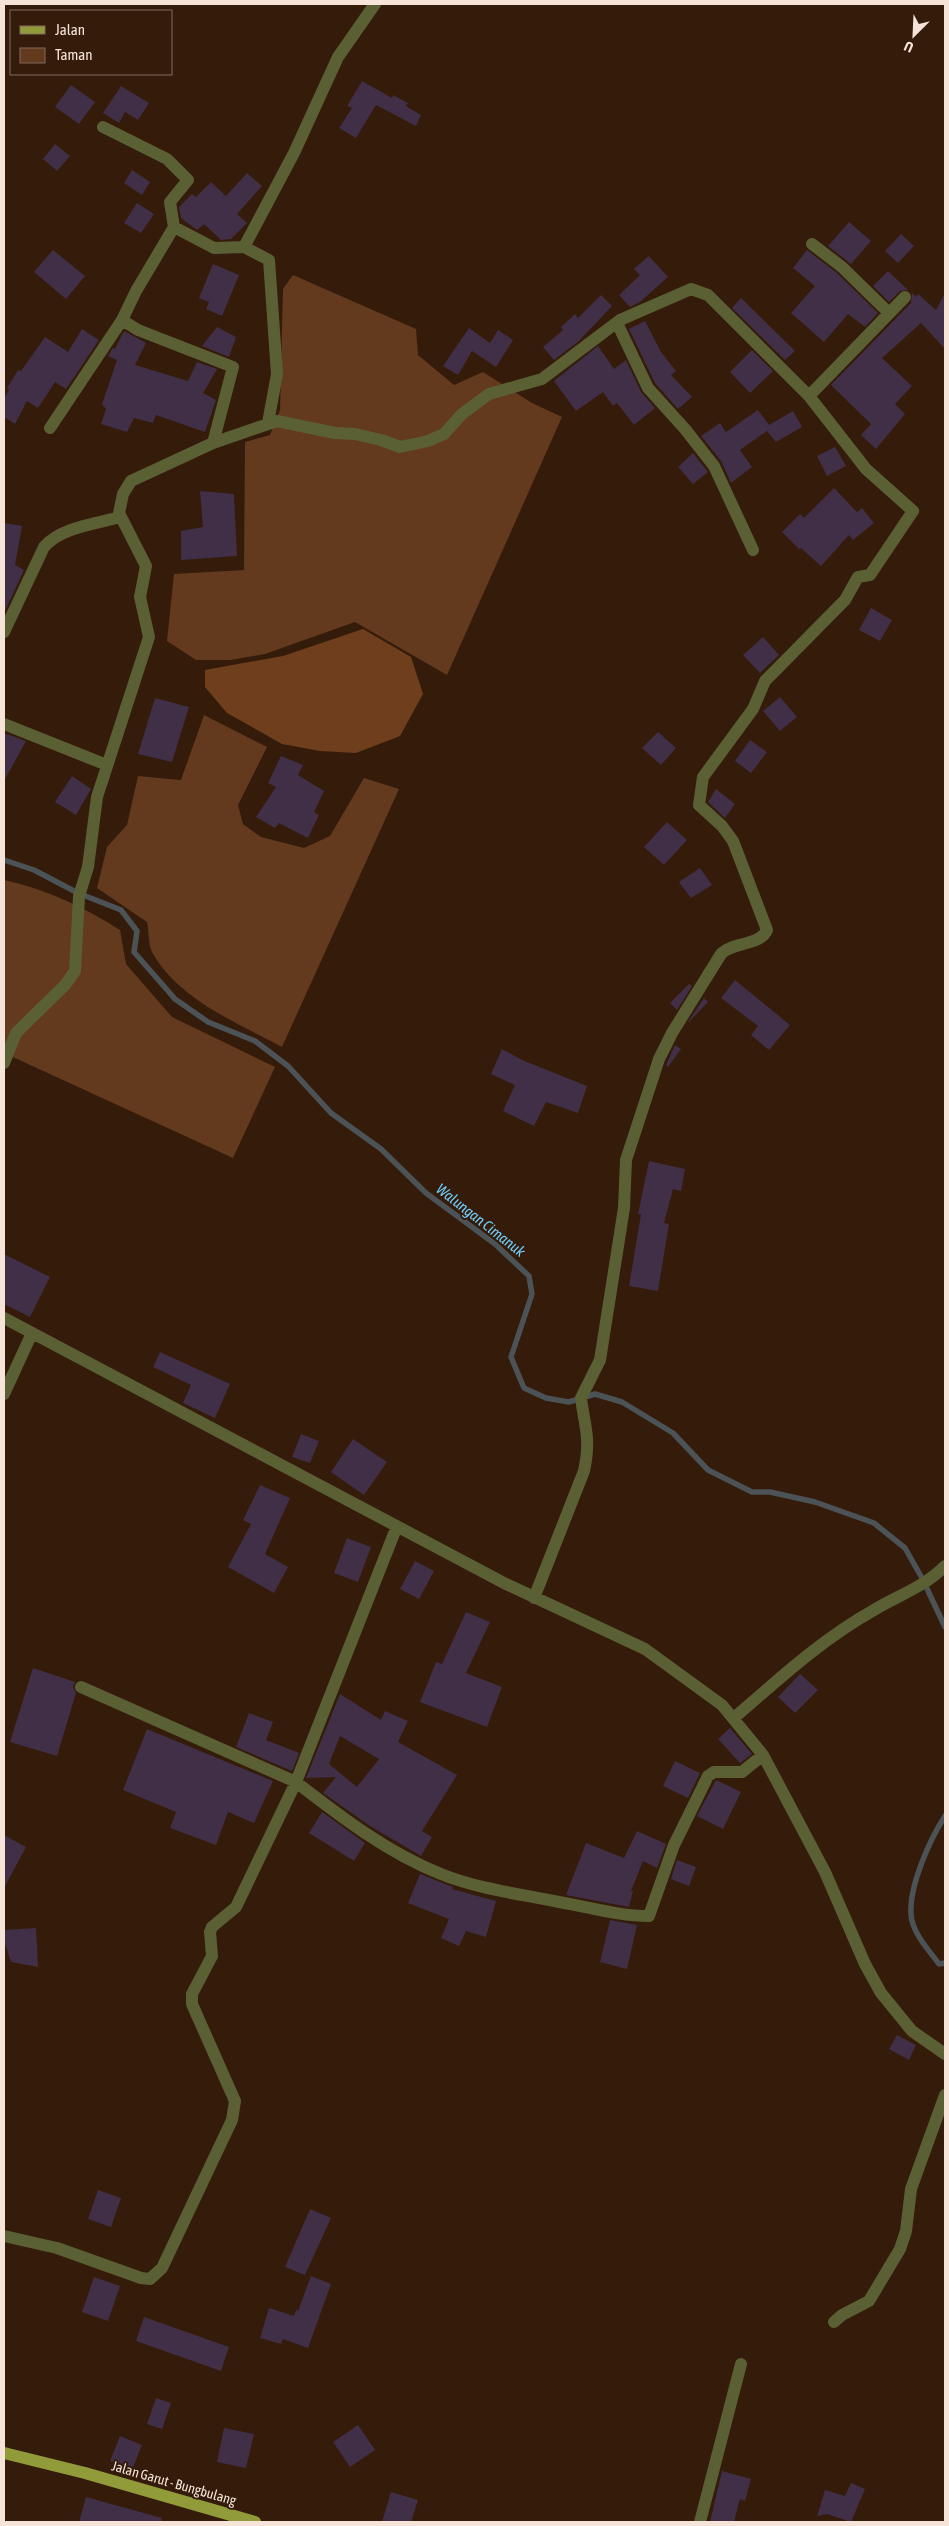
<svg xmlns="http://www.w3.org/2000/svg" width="949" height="2526" font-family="'Asap Condensed',sans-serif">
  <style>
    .green { fill: #633a1e }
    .forest { fill: #6f3f1d }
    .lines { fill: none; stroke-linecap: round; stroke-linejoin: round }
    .stream { stroke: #4b5357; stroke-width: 5.5 }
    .building { fill: #412f47; fill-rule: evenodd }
    .minor { stroke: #5a5f34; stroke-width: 12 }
    .major { stroke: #919b3a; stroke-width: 12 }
    .labels { text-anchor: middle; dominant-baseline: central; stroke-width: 4; stroke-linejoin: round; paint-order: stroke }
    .street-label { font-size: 14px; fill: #f6e4d9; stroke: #341b0a }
    .water-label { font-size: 15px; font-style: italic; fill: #6fcffe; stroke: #341b0a }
  </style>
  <rect width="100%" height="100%" fill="#341b0a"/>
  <path class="green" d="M293,275L416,329L418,355L454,385L483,372L532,403L562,417L447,675L355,622L265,654L230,660H196L167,641L174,574L244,570L245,442L270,435L280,410L283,289Z
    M204,715L267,747L238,805L243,824L261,837L304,848L330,836L364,778L399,789L282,1047C237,1023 178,999 152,952C148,944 149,931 147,922L97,888L107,847L127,825L138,776L181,780Z
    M4,880C43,888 86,908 120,930L126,964L172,1017L275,1067L233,1158L4,1053Z"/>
  <path class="forest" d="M363,629L411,657L423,694L400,736L356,753L320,751L282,744L227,713L205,687V670L283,656Z"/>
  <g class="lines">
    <path class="stream" d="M4,860L34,870L78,893L121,910L137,931L134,952L175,999L208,1022L255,1041L288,1066L331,1113L381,1149L426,1193L495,1244L529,1276L532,1294L511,1357L524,1388L546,1398L569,1402L595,1394L622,1402L673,1433L708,1470L752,1492H770L815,1502L874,1523L905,1548L922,1578L945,1627
      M945,1816C930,1839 909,1886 911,1914C912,1933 929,1950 939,1964L945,1963"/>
  </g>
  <path class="building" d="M362,81L392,98L393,95L408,103L406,106L421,115L416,126L376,105L356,138L339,128L352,108L347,106Z
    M71,85L95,102L79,124L55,107Z
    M121,86L149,103L138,120L125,112L119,123L103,113Z
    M55,144L70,156L57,171L43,159Z
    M132,170L150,182L142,195L124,183Z
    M247,173L262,186L237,214L247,223L231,239L221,240L204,224L197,230L181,218L179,207L192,194L196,197L211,182L226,196Z
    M137,203L154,214L141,233L124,223Z
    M849,222L871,241L851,264L828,246Z
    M901,234L914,246L898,263L885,251Z
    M53,250L85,276L66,299L34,272Z
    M807,250L837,273L878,313L865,327L848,314L824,342L791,313L815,286L793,268Z
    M649,256L668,277L640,302L630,307L619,295L640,275L634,269Z
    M213,264L239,275L222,316L206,309L209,302L199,298Z
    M888,271L908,290L900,291L889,302L873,286Z
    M912,293L916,297L918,294L936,310L945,293V349L921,323L882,358L912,386L895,404L905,414L876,449L861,435L871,424L831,385L911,303Z
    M601,295L612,306L579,341L554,360L543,347L563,330L561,327L575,314L578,318Z
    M741,298L795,351L785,360L732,308Z
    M645,321L661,352L676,371L671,375L692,397L678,409L655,383L629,329Z
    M217,327L236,337L229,357L202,346Z
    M469,328L490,343L498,330L513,340L496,367L472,351L458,375L443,366Z
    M82,329L99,340L66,389L55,382L38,408L27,401L15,424L4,417V398L9,390L7,388L18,370L21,371L45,337L68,352Z
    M124,331L146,343L135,365L188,381L197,362L217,369L203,393L216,400L205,432L156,415L153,423L134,418L127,432L101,424L106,409L102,404L117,360L108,356L113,348L115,349Z
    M598,346L614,369L626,360L641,392L655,408L634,425L617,403L613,406L603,392L576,411L554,381Z
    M752,350L773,371L750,393L730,372Z
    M758,410L769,425L793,411L802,427L776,442L767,431L740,450L752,467L731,483L721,461L701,436L720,423L726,432Z
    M835,447L846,466L827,476L817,456Z
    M693,453L708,472L693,484L678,467Z
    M834,488L857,512L862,508L874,523L853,540L849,535L821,566L801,548L799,549L782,532L800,514L804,518Z
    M200,491L234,494L237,556L181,560V531L203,527Z
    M4,523L22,526L15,565L24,570L4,613Z
    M871,608L892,620L880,641L859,630Z
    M763,637L779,655L760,673L743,655Z
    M780,697L797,717L780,731L763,711Z
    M155,698L189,707L172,762L138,754Z
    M658,732L676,748L661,765L642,748Z
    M4,733L26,741L4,781Z
    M750,740L767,752L751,773L735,761Z
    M281,756L303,765L298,775L324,791L314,812L319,815L308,838L279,823L275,828L256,817L276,787L268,783Z
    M72,776L91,789L76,815L55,802Z
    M716,789L735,804L725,818L708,802Z
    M667,822L687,840L664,865L644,847Z
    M700,868L712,885L691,898L679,882Z
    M735,980L790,1025L769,1050L751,1035L758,1026L721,998Z
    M689,984L692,986L677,1010L670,1003Z
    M704,998L708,1002L689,1022H688Z
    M675,1045L681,1049L668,1067L666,1065Z
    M502,1049L522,1060L587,1086L578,1113L546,1102L534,1126L503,1111L515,1085L491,1074Z
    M649,1161L685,1169L681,1191L673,1189L664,1223L669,1224L658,1291L629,1286L641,1214H638Z
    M4,1254L50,1277L30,1317L4,1304Z
    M160,1352L230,1384L215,1418L183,1403L191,1385L153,1367Z
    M301,1434L319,1441L310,1463L292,1457Z
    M353,1439L387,1462L364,1495L331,1472Z
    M260,1485L290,1498L265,1554L288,1567L274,1593L228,1567L251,1524L243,1520Z
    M347,1538L371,1547L358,1582L334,1573Z
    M415,1561L434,1571L419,1599L400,1589Z
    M466,1612L490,1622L466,1673L502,1687L487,1727L420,1702L436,1662L442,1664Z
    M33,1668L75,1682L73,1687L76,1693L57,1756L10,1742Z
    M800,1674L818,1690L795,1713L778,1697Z
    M340,1694L381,1720L385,1711L408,1721L398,1742L457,1775L422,1831L432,1837L421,1856L370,1826L323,1793L336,1777L306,1778ZM340,1736L379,1759L357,1787L329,1764Z
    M249,1713L273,1722L266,1740L299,1753L292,1771L236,1747Z
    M730,1728L752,1754L740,1763L718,1739Z
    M147,1729L273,1781L254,1823L228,1812L216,1845L170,1828L176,1812L123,1790Z
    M675,1761L700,1773L688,1798L663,1786Z
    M716,1780L741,1792L723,1829L697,1816Z
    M322,1812L365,1843L354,1861L309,1833Z
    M637,1831L666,1844L657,1868L643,1861L631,1891H633L629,1907L566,1895L586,1843L624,1858Z
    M4,1835L26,1847L4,1888Z
    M677,1860L696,1867L689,1886L671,1879Z
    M420,1874L453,1887L452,1889L496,1901L486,1937L466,1931L459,1946L441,1938L449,1919L408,1903Z
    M610,1920L637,1925L627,1969L600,1962Z
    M36,1928L38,1967L11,1962L4,1940V1930Z
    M897,2035L916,2045L909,2060L889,2049Z
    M98,2190L121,2198L111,2227L88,2219Z
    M310,2209L331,2218L305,2275L285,2267Z
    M311,2276L331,2284L308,2348L283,2339L281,2344L260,2338L269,2308L294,2316L296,2310L298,2311Z
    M94,2277L120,2286L108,2321L82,2312Z
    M144,2317L229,2347L221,2371L136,2341Z
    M156,2398L171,2403L162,2429L147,2424Z
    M358,2425L375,2450L350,2467L333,2442Z
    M224,2428L254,2434L246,2468L217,2462Z
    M120,2436L142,2445L132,2470L110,2461Z
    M722,2471L751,2479L745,2501L740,2499L734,2522H710Z
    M851,2483L865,2489L851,2522L827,2514L817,2516L825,2490L845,2496Z
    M391,2492L418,2500L411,2522H382Z
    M86,2497L162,2518L161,2522H79Z"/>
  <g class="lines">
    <path class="minor" d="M103,127L167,159L188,180L170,202L174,227L136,291L122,320L138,330L233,367L213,443
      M174,227L214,248L244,247
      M812,244L842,267L889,313
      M617,323L648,388L685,429L714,466L753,550
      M268,423L277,374L269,260L244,247L294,153L338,57L375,4
      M50,428L122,320
      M4,632L44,547C61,527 96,524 120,517
      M4,724L107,765
      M4,1063L16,1033L65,985L75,971L79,896L88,867L97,797L149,637L140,597L146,566L119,513L123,494L131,481L213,443L277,421L335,433L355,434L381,440L400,447L428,441L444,434L462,414L489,394L542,379L620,320L691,289L708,295L809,396
      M4,1318L504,1583L645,1649L722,1705L763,1755L825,1872L865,1964L881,1993L912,2031L945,2054
      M4,1394L32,1333
      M534,1598L584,1471C591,1438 585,1429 581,1398L600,1360L624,1208L626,1160L659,1059L672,1033L721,954C732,942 760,946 767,930L733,841L722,826L699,805L703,777L753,709L765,681L845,600L858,577L870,575L913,511L866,469L809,396L905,297
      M81,1687L296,1782L397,1526
      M734,1718C779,1679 822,1639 874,1610C899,1595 924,1587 945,1566
      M4,2236L57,2248L141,2278L150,2279L162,2268L232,2120L235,2101L192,2004V1994L212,1956L210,1932L212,1927L236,1907L296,1782C341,1817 388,1853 441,1874C478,1889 520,1894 559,1902C589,1907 619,1916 649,1916L674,1845L708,1776L714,1772H742L763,1755
      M834,2322L842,2315L869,2301L900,2249L906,2231L911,2189L945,2095
      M700,2522L741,2364"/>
    <path class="major" d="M4,2453L85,2473L255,2522"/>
  </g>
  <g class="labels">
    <g class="street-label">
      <text transform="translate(174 2483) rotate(16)">Jalan Garut - Bungbulang</text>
    </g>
    <g class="water-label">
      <text transform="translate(481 1220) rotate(38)">Walungan Cimanuk</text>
    </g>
  </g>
  <rect width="949" height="2526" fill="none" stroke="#f6e4d9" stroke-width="10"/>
  <rect x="10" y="10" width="162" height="65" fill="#341b0a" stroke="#826b5d"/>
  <rect x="20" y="26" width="25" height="8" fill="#919b3a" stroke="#826b5d"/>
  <text x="55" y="35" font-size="15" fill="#f6e4d9">Jalan</text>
  <rect x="20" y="48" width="25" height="15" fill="#633a1e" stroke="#826b5d"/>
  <text x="55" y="60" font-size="15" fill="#f6e4d9">Taman</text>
  <g transform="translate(914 35) rotate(204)" stroke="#341b0a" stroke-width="4" paint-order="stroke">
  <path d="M0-4L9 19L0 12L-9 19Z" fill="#f6e4d9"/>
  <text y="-8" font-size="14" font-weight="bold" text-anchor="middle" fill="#f6e4d9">U</text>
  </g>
</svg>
